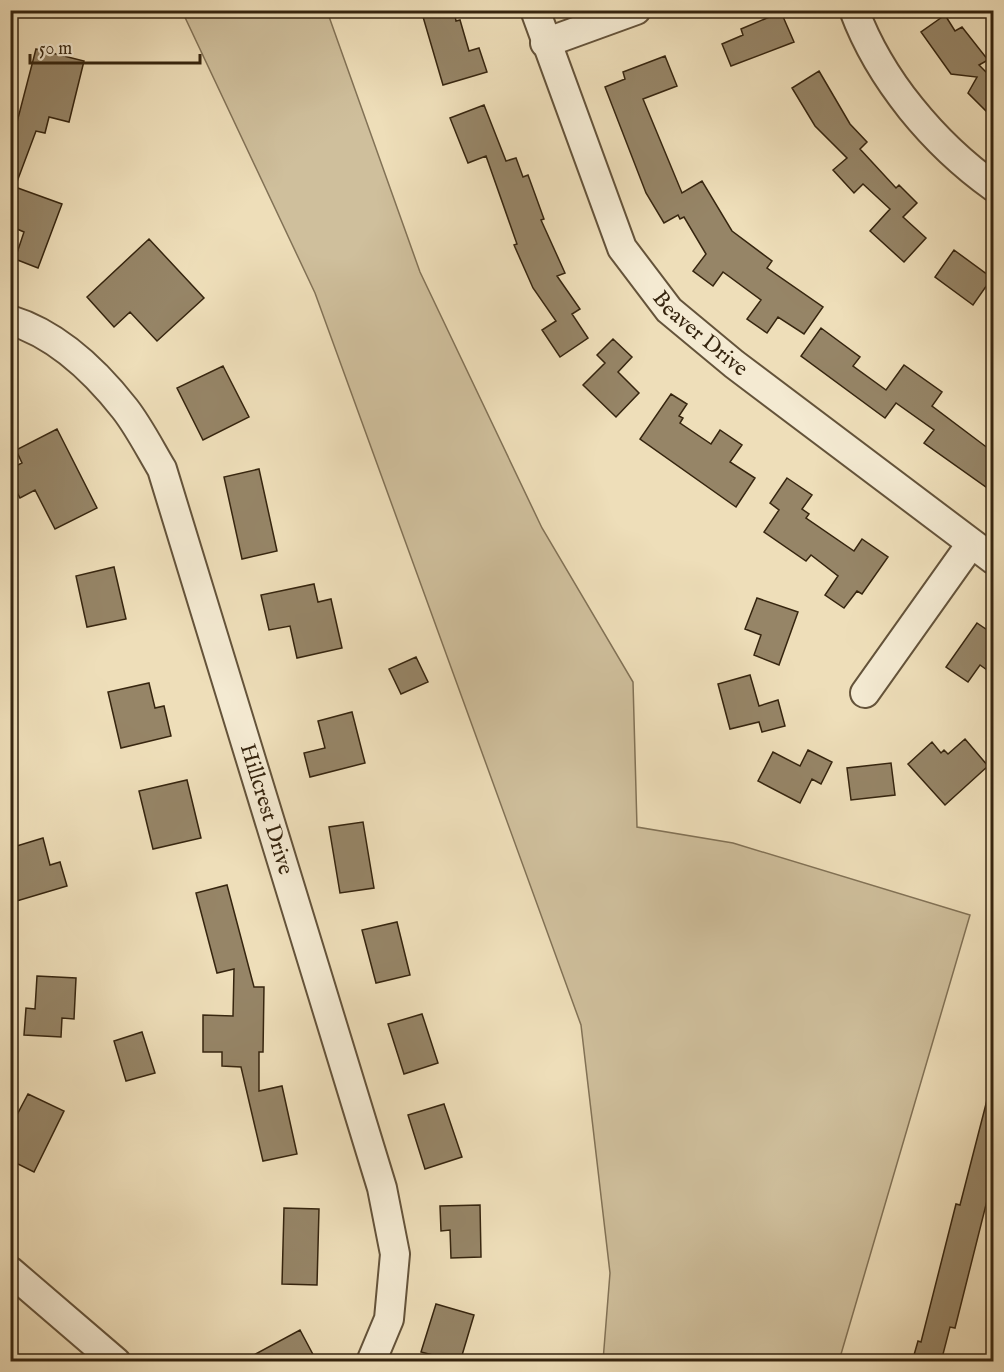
<svg xmlns="http://www.w3.org/2000/svg" width="1004" height="1372" font-family="'IM FELL English',serif">
  <style>
    .green { fill: #cfbf9c; stroke: #827256; stroke-width: 1.5 }
    .building { fill: #968567; stroke: #36250f; stroke-width: 1.5 }
    .lines { fill: none; stroke-linecap: round; stroke-linejoin: round }
    .minor-casing { stroke: #64533a; stroke-width: 32 }
    .minor { stroke: #f4ead2; stroke-width: 28 }
    .labels { text-anchor: middle; dominant-baseline: central; stroke-width: 5; stroke-linejoin: round; paint-order: stroke }
    .street-label { font-size: 22px; fill: #36250f; stroke: #f4ead2 }
  </style>
  <rect width="100%" height="100%" fill="#eedeb9"/>
  <filter id="stains"><feTurbulence type="fractalNoise" baseFrequency=".00333" numOctaves="4"/><feColorMatrix values="0 0 0 0 .2 0 0 0 0 .09 0 0 0 0 .02 0 0 0 .5 -.17"/></filter>
  <radialGradient id="worn" r=".72"><stop offset=".6" stop-color="#630" stop-opacity="0"/><stop offset="1" stop-color="#630" stop-opacity=".3"/></radialGradient>
  <path class="green" d="M182,11H327L420,272L542,528L633,682L637,827L733,843L970,915L839,1361H603L610,1273L581,1025L315,293Z"/>
  <path class="building" d="M421,10H454L456,21L460,20L469,51L479,48L487,72L443,85Z
    M781,12L794,42L731,66L722,44L743,35L741,29Z
    M945,15L955,31L962,27L988,60L979,65L993,79V118L968,93L977,77L951,74L921,32Z
    M36,49L84,61L69,122L49,117L45,133L36,131L15,187L62,204L38,268L15,259L24,232L10,226V149Z
    M665,56L677,86L643,99L682,193L702,181L732,231L772,261L767,268L823,307L804,334L778,317L767,333L747,319L761,300L723,272L713,286L693,271L706,254L684,217L680,219L678,215L664,223L646,193L605,87L625,79L623,72Z
    M819,71L850,124L867,142L860,149L896,188L899,185L917,203L903,217L926,238L904,262L870,231L890,209L863,184L854,193L833,170L847,158L815,126L792,88Z
    M484,105L506,161L516,158L523,177L528,175L544,219L541,220L565,273L557,276L580,309L572,314L588,338L560,357L542,330L556,321L533,288L514,245L517,244L486,156L468,163L450,118Z
    M149,239L204,298L157,341L130,312L114,327L87,297Z
    M954,250L992,278L973,305L935,277Z
    M821,328L860,357L853,366L886,390L904,365L942,392L932,406L993,452V492L924,443L934,430L896,403L885,418L801,356Z
    M613,339L632,357L618,372L639,393L616,417L583,385L605,363L597,355Z
    M223,366L249,417L203,440L177,388Z
    M671,394L687,404L679,416L683,418L680,423L711,444L720,430L742,445L730,462L755,478L736,507L640,439Z
    M57,429L97,508L55,529L35,490L20,498L10,479V469L22,463L16,450Z
    M259,469L277,551L242,559L224,477Z
    M787,478L812,495L802,509L809,514L806,518L854,551L862,539L888,557L862,594L857,591L844,608L825,595L838,576L811,555L806,561L764,532L779,510L770,503Z
    M114,567L126,619L87,627L76,576Z
    M314,584L318,602L331,599L342,648L297,658L290,626L269,630L261,595Z
    M757,598L798,612L779,665L754,655L761,635L745,629Z
    M977,623L993,634V660L987,670L980,665L968,682L946,667Z
    M416,657L428,682L401,694L389,669Z
    M750,675L759,706L778,700L785,726L762,732L759,722L730,729L718,684Z
    M149,683L155,708L164,706L171,736L121,748L108,692Z
    M352,712L365,763L310,777L304,753L325,748L318,721Z
    M965,739L988,766L945,805L908,764L932,742L941,753L944,750L948,754Z
    M808,750L832,762L821,784L812,779L800,803L758,781L773,752L800,766Z
    M891,763L895,795L851,800L847,768Z
    M187,780L201,838L153,849L139,791Z
    M363,822L374,888L340,893L329,827Z
    M43,838L50,865L60,862L67,886L10,903V848Z
    M227,885L254,987H264L263,1052H259V1091L282,1086L297,1154L263,1161L241,1067L222,1066V1052H203V1015L233,1016L234,969L217,973L196,893Z
    M397,922L410,975L376,983L362,930Z
    M37,976L76,978L74,1019L62,1018L61,1037L24,1035L26,1008L35,1009Z
    M422,1014L438,1063L404,1074L388,1024Z
    M142,1032L155,1073L126,1081L114,1041Z
    M28,1094L64,1111L34,1172L10,1160V1128Z
    M987,1100H993V1177L955,1328L950,1327L941,1362H912L918,1341L921,1342L956,1204L960,1205Z
    M444,1104L462,1157L425,1169L408,1115Z
    M480,1205L481,1257L451,1258L450,1230L441,1231L440,1206Z
    M284,1208L319,1209L317,1285L282,1284Z
    M436,1304L474,1315L460,1362L421,1352Z
    M300,1330L317,1362H241Z"/>
  <g class="lines">
    <g class="minor-casing">
      <g id="minor">
        <path id="s1" d="M535,10L622,248L669,310L734,364L994,560"/>
        <path d="M854,10C880,80 934,144 994,187"/>
        <path d="M545,43L636,10"/>
        <path id="s2" d="M10,320C56,334 96,372 125,409C139,427 150,449 162,469L382,1188L395,1254L389,1319L371,1362"/>
        <path d="M865,693L971,544"/>
        <path d="M10,1271L116,1362"/>
      </g>
    </g>
    <use href="#minor" class="minor"/>
  </g>
  <g class="labels">
    <g class="street-label">
      <text stroke="none"><textPath href="#s1" startOffset="370">Beaver Drive</textPath></text>
      <text stroke="none"><textPath href="#s2" startOffset="574">Hillcrest Drive</textPath></text>
    </g>
  </g>
  <rect width="1004" height="1372" fill="none" stroke="#eedeb9" stroke-width="36"/>
  <rect x="12" y="12" width="980" height="1348" fill="none" stroke="#36250f" stroke-width="3"/>
  <rect x="18" y="18" width="968" height="1336" fill="none" stroke="#36250f" stroke-width="1.5"/>
  <path d="M30 54v9h170v-9" fill="none" stroke="#36250f" stroke-width="3"/>
  <text x="39" y="54" font-size="18" fill="#36250f" stroke="#f4ead2" stroke-width="4.5" paint-order="stroke">50 m</text>
  <rect width="100%" height="100%" filter="url(#stains)"/>
  <rect width="100%" height="100%" fill="url(#worn)"/>
</svg>
